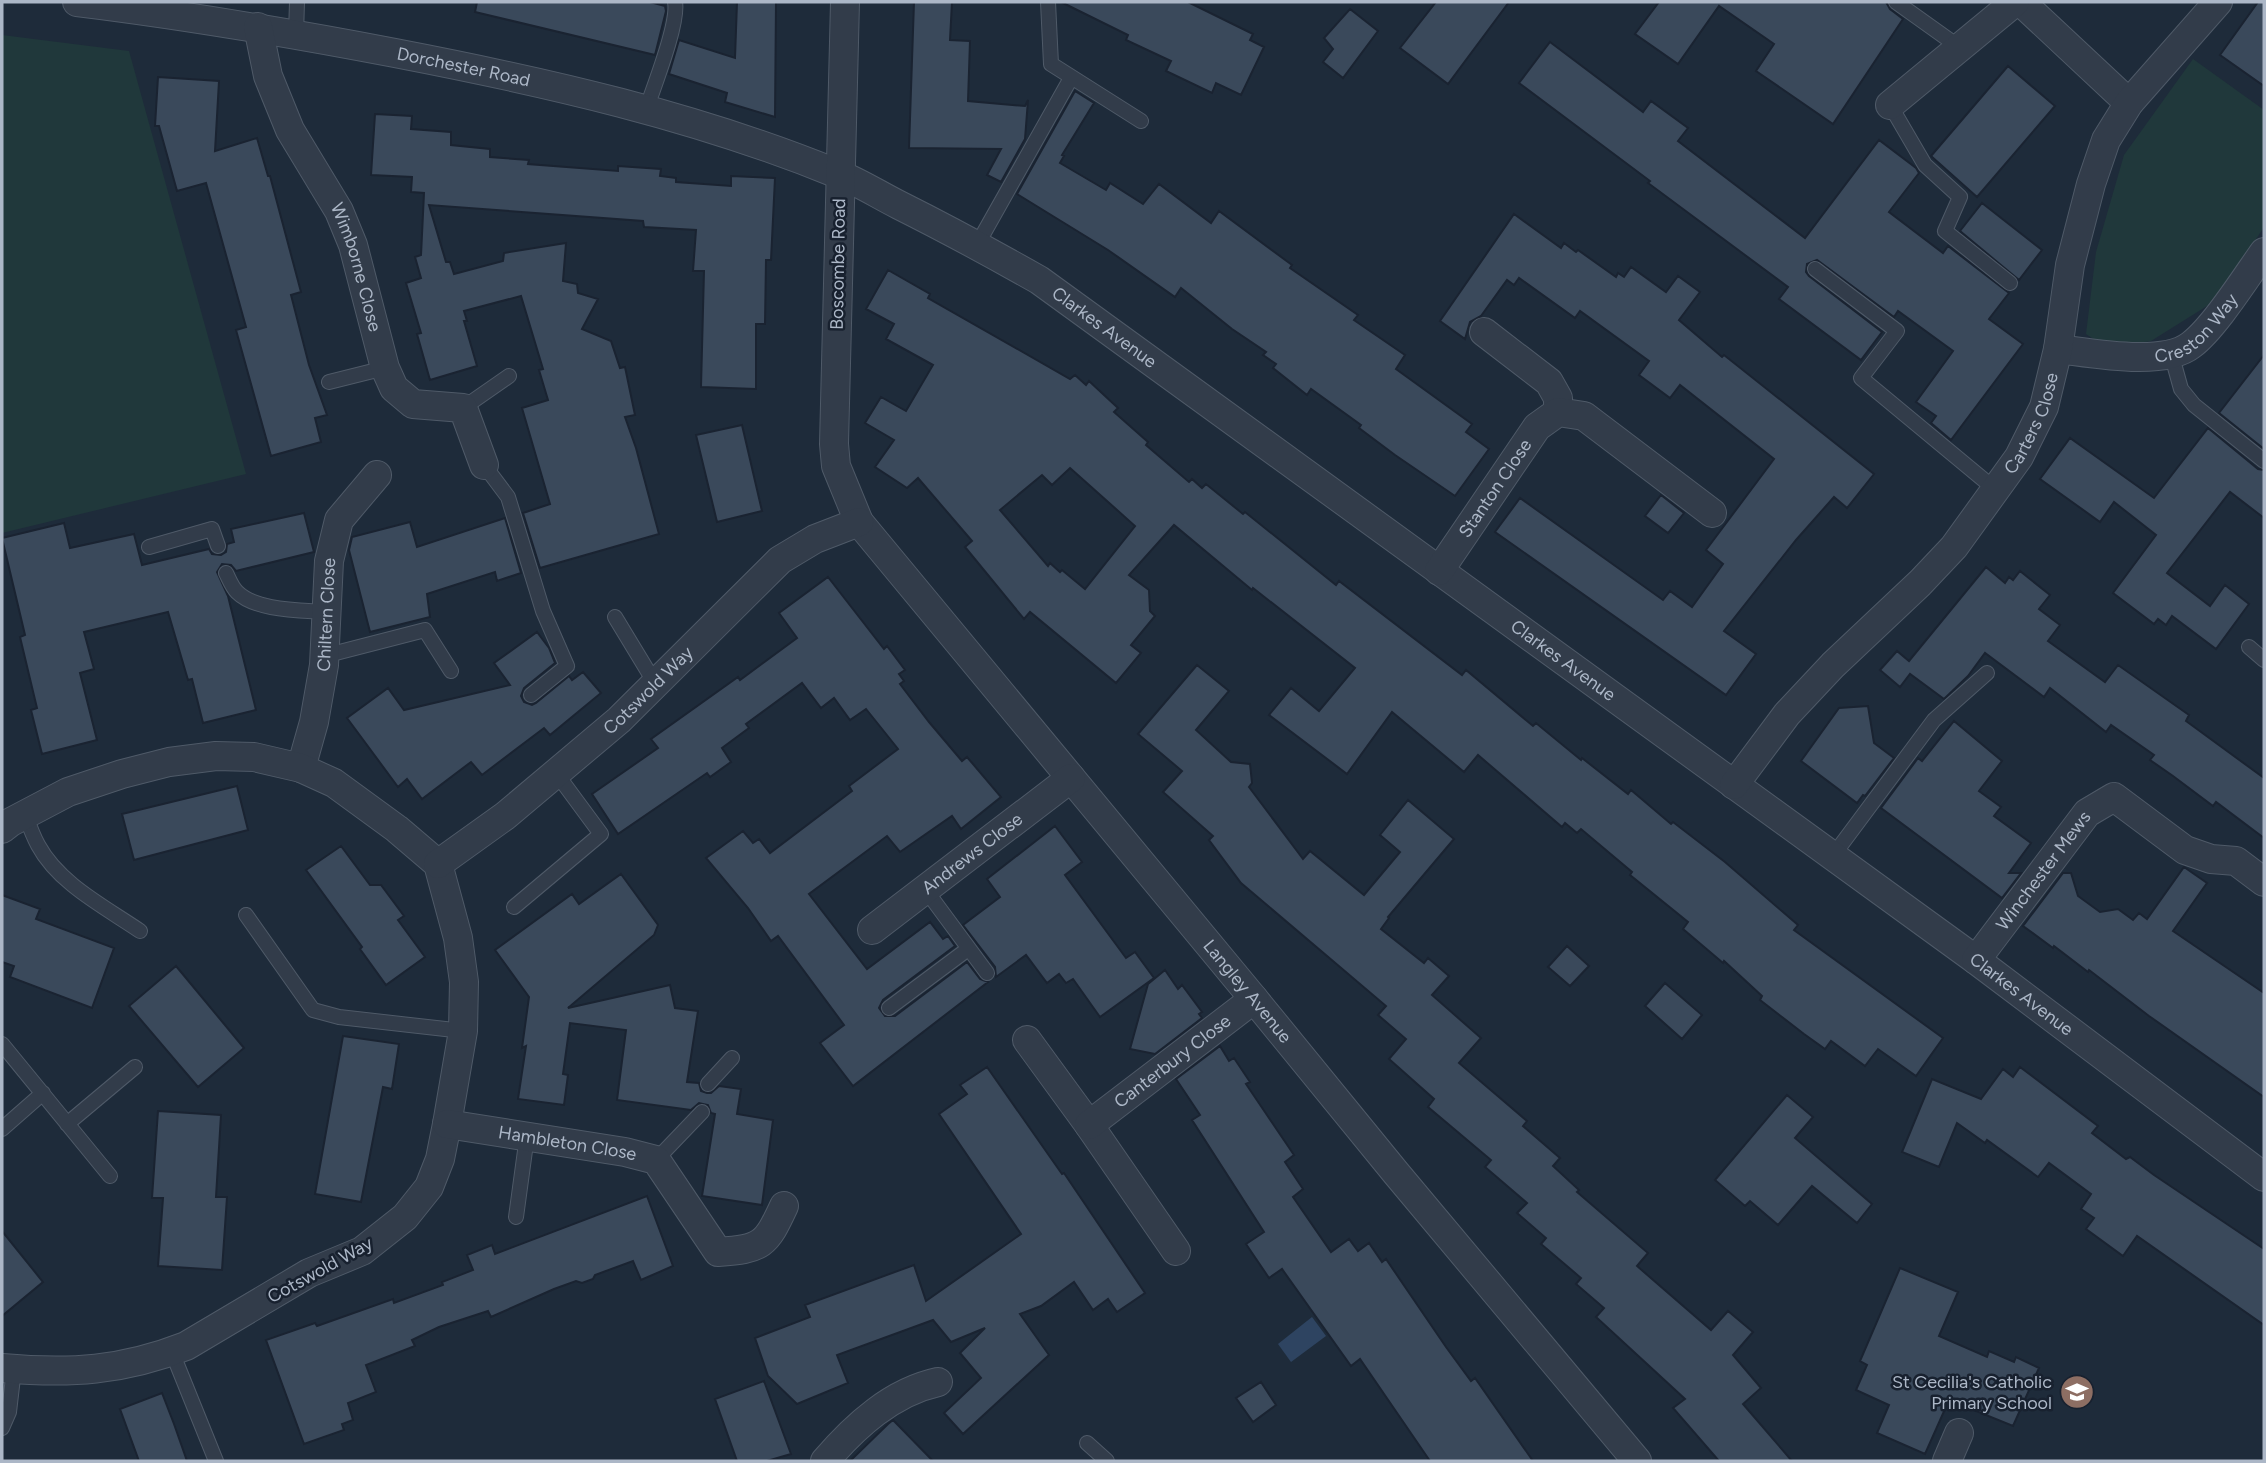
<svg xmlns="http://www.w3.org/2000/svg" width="2266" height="1463" font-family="Figtree,sans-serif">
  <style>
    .green { fill: #20383b }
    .water { fill: #2e4461 }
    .building { fill: #3a495b; stroke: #1a2331; stroke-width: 2; fill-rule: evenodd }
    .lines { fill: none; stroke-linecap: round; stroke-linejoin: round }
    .lane-casing { stroke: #4f5a68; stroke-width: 16 }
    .street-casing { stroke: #4f5a68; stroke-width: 30 }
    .lane { stroke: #323c4a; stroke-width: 14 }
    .street { stroke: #323c4a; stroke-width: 28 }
    .labels { text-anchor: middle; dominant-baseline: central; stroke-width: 5; stroke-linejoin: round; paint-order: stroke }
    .street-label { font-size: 18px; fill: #acb7c7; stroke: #18212f }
    .poi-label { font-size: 18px; fill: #acb7c7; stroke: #18212f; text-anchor: end }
  </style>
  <rect width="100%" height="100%" fill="#1e2b3a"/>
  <path class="green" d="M2,35L129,51L246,474L2,533Z
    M2193,59L2264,110V227L2215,301L2151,341L2107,348L2086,334L2096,252L2124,155Z"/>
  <path class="water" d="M1312,1317L1326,1336L1291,1362L1278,1344Z"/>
  <path class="building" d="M477,2H650L665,6L666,11L655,55L475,12Z
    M737,2H776L775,117L725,102L727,93L669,74L679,40L735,58Z
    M914,2H952L950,40L970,41L968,101L1025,106L1028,100L1025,139L1001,182L987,175L1001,149L909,148Z
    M1061,2H1188L1253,34L1250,40L1264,47L1241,95L1216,83L1212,93L1166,71L1171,61L1126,40L1128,35Z
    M1436,2H1509L1448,84L1400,48Z
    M1659,2H1886L1890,9L1903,19L1833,124L1756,71L1774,44L1719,6L1678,64L1635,34Z
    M2258,2H2264V86L2220,55Z
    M1350,9L1378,31L1343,78L1323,62L1333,49L1324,38Z
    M1550,42L1643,112L1651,101L1688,128L1678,141L1805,238L1879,140L1916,168L1919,173L1889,212L1943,253L1948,246L2009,293L1989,319L2023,344L1951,440L1931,423L1936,416L1916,402L1953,351L1898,311L1894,317L1817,260L1807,264L1806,272L1809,276L1882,332L1861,360L1779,299L1788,287L1648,183L1650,181L1519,83Z
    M2008,66L2055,106L1977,197L1931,156Z
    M158,77L219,81L215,151L257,138L268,176H270L301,292L291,295L309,365L327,415L315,418L321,442L271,456L236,330L246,327L206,183L177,191L159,126H155Z
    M1075,91L1094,103L1062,155L1064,156L1060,163L1106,190L1110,183L1143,204L1159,184L1211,223L1219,211L1292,265L1290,268L1358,315L1354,320L1405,355L1396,369L1472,424L1466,432L1489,449L1455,496L1395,455L1359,428L1361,425L1311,389L1307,395L1273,368L1276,364L1263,355L1266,352L1232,329L1181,288L1175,297L1108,250L1017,194Z
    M375,114L412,116L411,129L451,132V145L490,149V157L529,160L528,164L618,171V166L661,169L660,176L676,178V182L731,186V176L775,178L771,260H766L765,324H756V389L701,387L704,271H693L696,230L644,227L643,221L429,205L446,262H450L454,274L503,261L504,253L566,243L563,281L577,284L578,293L598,299L582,329L611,341L620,368L625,367L635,415L625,417L636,448L659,534L540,568L523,513L550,504L522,408L548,400L539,370L543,369L521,296L464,311L467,321H464L477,366L430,380L417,334L421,333L406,283L421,278L415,257L421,255L424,193L411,192L412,177L371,175Z
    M1982,203L2042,250L2019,280L1960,231Z
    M1514,214L1561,248L1564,243L1576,252L1578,250L1616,277L1618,273L1624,277L1631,267L1666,292L1678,276L1700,292L1679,320L1722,357L1724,355L1874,474L1847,508L1834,497L1796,540L1724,631L1756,654L1726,695L1495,532L1520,498L1663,600L1670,591L1692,607L1723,564L1706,550L1774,459L1680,385L1670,398L1639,375L1649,361L1580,311L1575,318L1519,278L1514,285L1507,280L1481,316L1470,322L1465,339L1440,321Z
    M888,270L930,294L928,298L1070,379L1075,375L1086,385L1089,381L1118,408L1114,412L1148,442L1146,445L1189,482L1192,479L1202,488L1206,484L1243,514L1245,512L1336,585L1339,581L1462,675L1466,670L1533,726L1536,723L1581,760L1582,758L1628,794L1631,790L1671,824L1673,822L1725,862L1798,925L1794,930L1943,1038L1916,1076L1878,1049L1865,1066L1831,1041L1825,1049L1804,1034L1760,1000L1762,996L1724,961L1723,963L1683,929L1688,922L1630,875L1632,872L1581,829L1577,833L1565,823L1562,827L1478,755L1464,772L1392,712L1347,774L1269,715L1291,688L1319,711L1355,668L1253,588L1252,590L1174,525L1129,575L1149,590L1150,611L1155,616L1131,645L1141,653L1116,683L1030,612L1024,619L965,547L972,541L918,478L907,488L875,467L894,440L865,423L881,397L906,411L933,365L886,339L894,324L866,309ZM1070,468L1135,526L1085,589L1062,570L1060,572L1050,563L1048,566L1000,510L1042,475L1052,485Z
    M2264,355V449L2219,413Z
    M742,425L762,511L717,522L696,435Z
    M2208,428L2258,469L2264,470V518L2230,492L2167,573L2210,606L2225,585L2249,604L2216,649L2172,616L2166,625L2158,619L2154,624L2113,593L2156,535L2114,502L2100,522L2040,479L2070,438L2154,498Z
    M1661,495L1684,513L1668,533L1645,516Z
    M304,513L314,552L236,571L231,565L222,564L217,572L228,596L256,710L203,723L192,679L188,680L168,612L84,632L94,669L80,673L97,740L42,754L31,710L37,708L20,637L25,635L2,538L64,523L70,548L134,534L142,565L209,549L212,554L221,555L226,552L227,544L234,542L231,529Z
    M505,518L521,573L497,581L495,572L427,594L430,617L370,632L349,550L352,537L410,522L417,547Z
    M1986,567L2005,583L2009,577L2013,580L2020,571L2050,595L2039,609L2060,625L2048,641L2105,682L2118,665L2189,715L2186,721L2264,778V838L2216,802L2213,806L2173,776L2150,760L2154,755L2111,725L2106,732L2050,688L2044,697L1985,653L1968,676L1944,699L1910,674L1900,687L1880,670L1897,651L1909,661Z
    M828,577L884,649L887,646L905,670L899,674L904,681L900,684L929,722L962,761L967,757L1001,797L961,829L952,816L900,852L887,836L809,894L867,969L930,922L943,939L948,936L955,946L883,1000L879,1008L885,1016H895L967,962L980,979L988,982L853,1086L820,1043L844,1025L778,936L771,941L748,908L706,858L743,831L753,843L759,839L770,853L852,791L849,786L898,749L866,709L850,720L834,698L821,708L802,683L746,724L749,728L722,748L731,762L710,777L707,773L618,834L592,794L658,748L651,739L738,677L740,680L797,638L779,613Z
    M537,632L549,648L555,663L524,688L521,696L524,702L532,705L536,703L569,676L572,680L583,672L601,693L550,735L544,728L482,775L471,762L422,799L407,779L398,787L347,718L388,688L404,710L510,685L494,663Z
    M1197,665L1229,691L1196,730L1231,762L1250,764L1252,783L1249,787L1303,859L1310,851L1364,895L1400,852L1380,835L1408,800L1454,839L1388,917L1389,918L1381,929L1424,963L1428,958L1449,976L1432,995L1481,1038L1459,1063L1527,1121L1523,1126L1560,1158L1553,1166L1579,1190L1577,1192L1648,1253L1637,1266L1711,1330L1728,1311L1753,1332L1733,1355L1761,1388L1743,1404L1792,1461H1719L1673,1408L1685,1399L1596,1317L1604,1308L1576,1284L1581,1278L1541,1244L1546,1238L1517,1213L1527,1203L1485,1167L1491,1160L1428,1107L1434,1099L1389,1059L1406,1039L1378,1015L1386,1006L1241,883L1209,840L1213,836L1163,792L1182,771L1138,734Z
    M1868,706L1874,743L1894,758L1865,796L1863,795L1857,803L1801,761L1839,708Z
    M1954,721L2002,761L1979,791L2001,807L1994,816L2031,843L2009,873H2021L2002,898L1881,808L1918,758L1922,761Z
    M237,786L248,830L134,860L122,814Z
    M1055,826L1082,862L1065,875L1126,958L1135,952L1154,978L1100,1017L1073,979L1066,983L1059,974L1047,983L1026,955L996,977L995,967L963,925L1000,897L987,879Z
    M341,846L370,885H381L404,916L398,920L425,957L386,985L360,949L362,947L306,870Z
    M2184,867L2207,883L2173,931L2264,993V1097L2149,1016L2089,970L2088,972L2054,946L2053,948L2023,926L2063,873H2071L2078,896L2100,912L2118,909L2133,920L2139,913L2147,919Z
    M621,874L658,925L654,935L568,1008L670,985L675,1008L698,1011L687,1082L699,1083L701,1091L707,1093H711L719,1086L741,1089L737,1114L773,1120L762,1205L702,1196L715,1114L711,1113L708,1105L699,1103L691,1110L617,1100L626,1030L570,1023L563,1074L568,1075L564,1105L518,1099L526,1046L522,1048L529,997L495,950L572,894L579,904Z
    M2,895L40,909L36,919L114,948L92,1008L10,977L14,966L2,962Z
    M1567,946L1589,966L1570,986L1548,967Z
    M176,966L244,1048L198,1087L129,1006Z
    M1165,970L1178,989L1182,985L1202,1012L1199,1014L1202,1018L1155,1054L1130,1049L1148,984Z
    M1665,983L1702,1015L1682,1039L1645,1006Z
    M343,1036L399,1044L392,1089L383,1087L361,1202L315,1194Z
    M1220,1046L1229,1061L1234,1058L1250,1082L1246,1084L1294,1155L1285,1162L1303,1189L1293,1197L1331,1252L1349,1239L1358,1251L1369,1243L1382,1262L1386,1259L1446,1347L1471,1381L1475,1378L1533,1461H1430L1360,1359L1351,1366L1282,1269L1269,1278L1246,1244L1264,1232L1192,1120L1200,1115L1176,1079Z
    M987,1067L1062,1174L1064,1173L1145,1293L1117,1312L1108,1299L1093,1310L1074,1282L1041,1306L1020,1314L1049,1355L963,1434L944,1413L981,1378L960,1353L985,1328L951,1342L933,1320L837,1355L848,1383L797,1404L768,1376L755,1338L810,1317L805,1305L914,1265L926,1301L1021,1234L939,1114L967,1094L960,1085Z
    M2020,1067L2098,1126L2092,1133L2126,1159L2130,1157L2154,1175L2264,1249V1325L2137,1236L2123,1256L2086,1229L2094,1218L2081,1209L2091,1194L2049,1163L2038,1177L1987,1140L1985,1143L1957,1123L1939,1167L1902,1152L1932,1079L1981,1099L2003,1069L2013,1077Z
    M1787,1095L1813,1117L1795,1138L1872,1204L1857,1223L1812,1186L1778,1225L1750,1201L1745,1206L1715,1180Z
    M158,1111L221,1115L216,1197H227L222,1270L158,1266L163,1198H152Z
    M647,1196L673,1266L641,1280L633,1261L595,1275L593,1279L582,1283L576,1281L554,1289L491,1317L488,1311L439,1327L412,1340L415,1346L366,1365L376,1392L348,1403L353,1420L342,1424L344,1430L304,1444L266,1340L315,1323L317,1326L393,1299L394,1303L443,1285L442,1282L473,1270L467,1255L492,1245L495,1254Z
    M2,1231L43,1282L2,1316Z
    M1900,1268L1958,1292L1939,1336L1987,1357L1989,1351L2014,1362L2016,1357L2039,1368L2013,1426L1949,1400L1925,1454L1877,1433L1889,1405L1856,1390L1867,1365L1860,1361Z
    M764,1381L791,1454L767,1461H737L715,1399Z
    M1261,1382L1276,1405L1253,1422L1236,1398Z
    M162,1393L174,1424L187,1461H139L120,1409Z
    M893,1420L933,1461H850L888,1424Z"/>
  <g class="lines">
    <g class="lane-casing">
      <path id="lane" d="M1048,2L1051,64L1141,121
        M1896,2L1959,47
        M296,34L297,2
        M1890,105L1925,165L1960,197L1945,231L2010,283
        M646,110C654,86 679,23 675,2
        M977,245L1071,78
        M1815,269L1897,331L1861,378L1996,490
        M2171,353L2181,389L2194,405L2264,461
        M329,382L385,368
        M463,408L509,376
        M484,465L508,497L543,611L567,666L531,695
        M149,547L212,529L218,546
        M226,573C229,579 232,587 237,592C256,611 301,610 326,612
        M615,617L655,683
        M2249,647L2264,660
        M324,656L425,630L451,671
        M25,814C29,825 33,836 38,845C59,884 105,907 140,931
        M1832,857L1934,720L1987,673
        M925,889L987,973
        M514,907L601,834L556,773
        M246,915L313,1010L339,1017L463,1031
        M889,1008L968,949
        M2,1044L110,1176
        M708,1084L732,1058
        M67,1124L135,1067
        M2,1129L43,1093
        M656,1160L702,1112
        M516,1217L527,1136
        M172,1352L216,1461
        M2,1428L9,1412L14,1369
        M1087,1443L1107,1461"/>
    </g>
    <g class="street-casing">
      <g id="street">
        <path id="s1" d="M77,2C184,15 290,33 395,53C546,82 696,116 838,174C859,182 879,195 899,205C947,229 993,254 1039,280L1976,960L2264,1177"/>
        <path id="s2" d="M845,2L834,444L836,466L859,522L1254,999L1396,1173L1637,1461"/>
        <path d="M2021,2L2129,103"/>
        <path id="s3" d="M258,27L268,76L290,130L339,211L353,245L385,368L394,388L413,404L463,408L484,465"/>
        <path d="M1890,105L2015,2"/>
        <path d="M1484,332L1549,382L1558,398V412"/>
        <path id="s4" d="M2058,349C2092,353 2163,367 2191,345C2214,328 2246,277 2264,252"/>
        <path id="s5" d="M1439,571L1537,427L1558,412L1584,416L1712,513"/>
        <path id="s6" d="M301,768L314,722L324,665L329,561L339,520L377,475"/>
        <path id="s7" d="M1734,785L1787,714L1833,665L1920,583L1954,547L2019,457L2044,407L2058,349L2070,265L2091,184L2106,140L2129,103L2218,2"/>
        <path d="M2,829L11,822L68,792L122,774L169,762L216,756L254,757L301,768L334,783L397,829L438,864L458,938L464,982L463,1031L447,1124L440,1159L429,1187L405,1217L362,1251L309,1273L186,1346C122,1371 70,1374 2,1368"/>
        <path id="s8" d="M438,864L505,816L619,720L780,560L815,539L859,522"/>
        <path id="s9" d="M872,930L1071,778"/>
        <path id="s10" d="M1976,960L2087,813L2114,797L2185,850L2211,859L2236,861L2264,882"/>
        <path d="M1027,1040L1089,1125L1176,1251"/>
        <path id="s11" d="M447,1124L625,1152L656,1160L718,1252C762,1249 766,1245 784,1206"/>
        <path id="s12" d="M1089,1125L1254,999"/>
        <path d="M825,1461C855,1426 892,1392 938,1382"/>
        <path d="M1947,1461L1959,1433"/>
      </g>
    </g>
    <use href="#lane" class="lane"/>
    <use href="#street" class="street"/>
  </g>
  <defs>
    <g id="school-disc" transform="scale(1.75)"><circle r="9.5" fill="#8d6e63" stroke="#18212f"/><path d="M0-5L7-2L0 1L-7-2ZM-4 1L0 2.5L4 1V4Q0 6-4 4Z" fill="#fff"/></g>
  </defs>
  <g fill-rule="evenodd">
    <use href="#school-disc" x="2077" y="1392"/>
  </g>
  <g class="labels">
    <g class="street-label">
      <text stroke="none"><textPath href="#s1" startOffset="392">Dorchester Road</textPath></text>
      <text transform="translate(838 264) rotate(-89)">Boscombe Road</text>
      <text stroke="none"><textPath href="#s3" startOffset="262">Wimborne Close</textPath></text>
      <text stroke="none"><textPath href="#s4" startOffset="149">Creston Way</textPath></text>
      <text stroke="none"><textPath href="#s1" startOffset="1090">Clarkes Avenue</textPath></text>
      <text stroke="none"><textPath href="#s7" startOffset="472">Carters Close</textPath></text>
      <text stroke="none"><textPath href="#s5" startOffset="100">Stanton Close</textPath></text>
      <text stroke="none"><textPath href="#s6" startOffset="156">Chiltern Close</textPath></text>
      <text stroke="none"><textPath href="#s1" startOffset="1657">Clarkes Avenue</textPath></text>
      <text stroke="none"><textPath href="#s8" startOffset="273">Cotswold Way</textPath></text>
      <text stroke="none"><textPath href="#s9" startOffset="126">Andrews Close</textPath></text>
      <text stroke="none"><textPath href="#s10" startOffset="112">Winchester Mews</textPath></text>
      <text stroke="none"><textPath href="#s2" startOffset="1134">Langley Avenue</textPath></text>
      <text stroke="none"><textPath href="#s1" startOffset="2224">Clarkes Avenue</textPath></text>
      <text stroke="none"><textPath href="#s12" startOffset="105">Canterbury Close</textPath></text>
      <text stroke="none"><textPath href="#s11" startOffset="122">Hambleton Close</textPath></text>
      <text transform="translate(320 1270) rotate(-29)">Cotswold Way</text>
    </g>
    <g class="poi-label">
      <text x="2052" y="1382">St Cecilia's Catholic<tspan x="2052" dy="21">Primary School</tspan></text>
    </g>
  </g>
  <rect width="2266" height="1463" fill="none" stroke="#acb7c7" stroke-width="7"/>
</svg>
